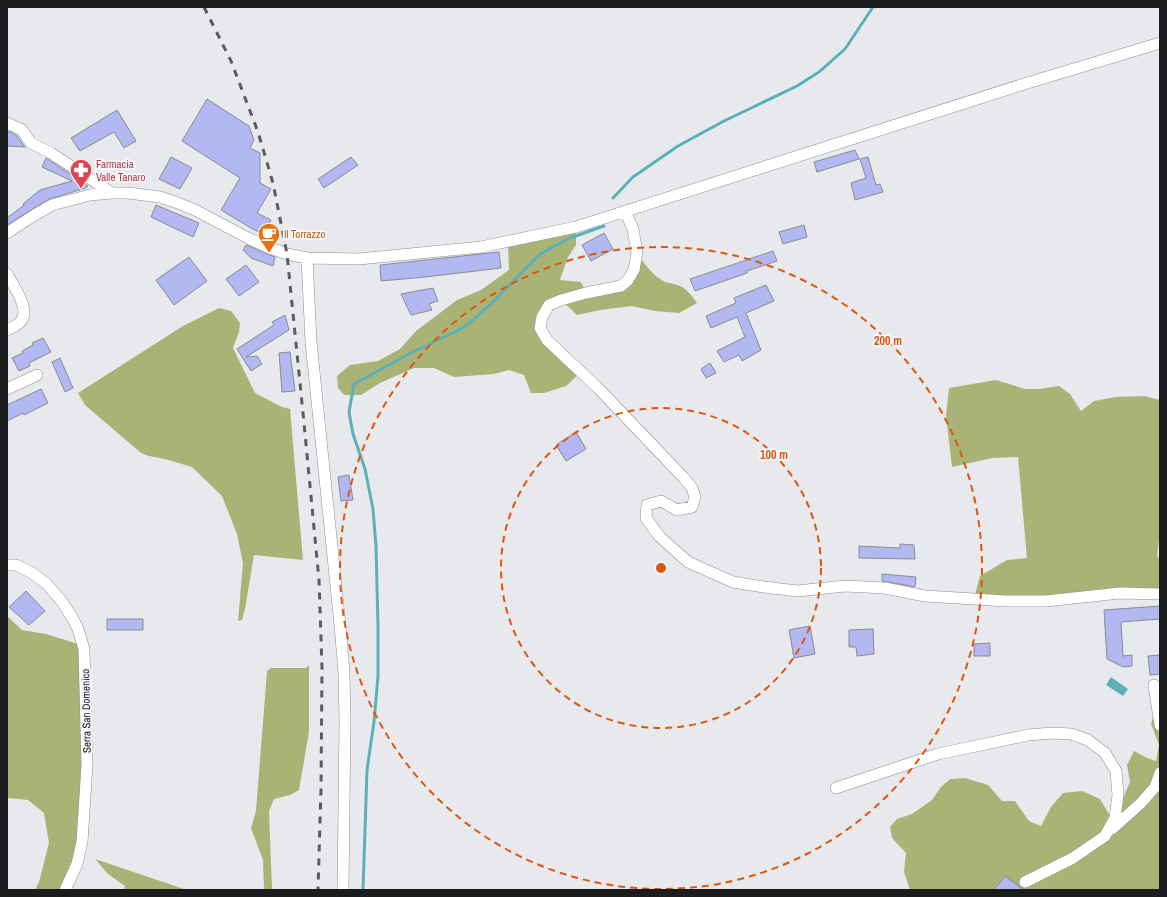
<svg xmlns="http://www.w3.org/2000/svg" width="1167" height="897" font-family="'Archivo Narrow',sans-serif">
  <style>
    .forest { fill: #aab376 }
    .water { fill: #5cb1b6 }
    .lines { fill: none; stroke-linecap: round; stroke-linejoin: round }
    .stream { stroke: #5cb1b6; stroke-width: 3 }
    .building { fill: #b3b8f2; stroke: #8a8b8f }
    .minor-casing { stroke: #8e8f93; stroke-width: 12 }
    .minor { stroke: #fff; stroke-width: 11 }
    .rail { stroke: #5b5c5d; stroke-width: 3; stroke-dasharray: 7 7; stroke-linecap: butt }
    .ring { fill: none; stroke: #de560d; stroke-width: 2; stroke-dasharray: 7 5 }
    .labels { text-anchor: middle; dominant-baseline: central; stroke-width: 4; stroke-linejoin: round; paint-order: stroke }
    .health-label { font-size: 11px; fill: #be3a42; stroke: #f5f6fb; text-anchor: start }
    .food-label { font-size: 11px; fill: #c56008; stroke: #f5f6fb; text-anchor: start }
    .street-label { font-size: 11px; fill: #1b1c1d; stroke: #f5f6fb }
    .centre { fill: #de560d; stroke: #f5f6fb; stroke-width: 2 }
    .ring-label { font-size: 12px; text-anchor: middle; font-weight: bold; fill: #de560d; stroke: #f5f6fb; stroke-width: 4; stroke-linejoin: round; paint-order: stroke }
  </style>
  <rect width="100%" height="100%" fill="#e8e9ed"/>
  <path class="forest" d="M576,227V245L568,257L560,280L581,282L586,293L621,286L637,252C643,263 653,276 665,282C667,283 671,283 674,284C686,287 690,293 697,303L679,313L655,311L632,306L600,310L577,315L561,300L549,305L540,328L581,372L566,386L544,393H531L524,375L509,370L494,374L454,377L434,368H414L380,383L361,395H344L338,388L337,376L350,365L378,361L400,349L416,331L457,300L481,290L509,270L508,242Z
    M219,308L231,311L240,323L239,332L233,348L255,393L282,407L290,409L303,560L254,555L245,609L242,620L238,621L243,563L237,534L222,496L192,467L165,459L149,456L141,453L85,405L78,393L183,326Z
    M996,380L1025,389H1039L1059,386L1070,394L1081,411L1094,401L1116,397L1144,396L1160,400V532L1157,556L1160,559V594L974,599L980,576L1007,560L1027,558L1018,457L992,458L952,467L946,416L949,388Z
    M7,616L22,630L46,634L78,644L82,685L83,738L79,836L73,867L60,890H35L39,882L49,843L44,813L28,800L7,798Z
    M309,665V732L299,790L290,795L274,799L269,811L272,890H264L263,860L251,828L256,811L267,671L271,668H306Z
    M1160,702V888L1158,890H910L904,872L906,853L892,838L890,827L897,819L912,814L932,800L941,787L950,779L965,778L988,785L1002,801H1015L1029,821L1041,826L1051,807L1063,793L1082,791L1100,799L1110,816L1120,805L1130,782L1127,765L1134,751L1147,758L1156,761L1159,745L1151,724L1156,706Z
    M95,859L187,890H124L125,886L108,874Z"/>
  <path class="water" d="M1111,677L1128,689L1123,696L1106,685Z"/>
  <g class="lines">
    <path class="stream" d="M613,198L633,177L678,146L724,121L797,86L819,72L845,49L873,7
      M363,890L367,770L374,722L378,676V627L376,546L373,509L365,469L353,434L349,412L354,384L411,353L465,327L493,302L540,254L570,238L604,226"/>
  </g>
  <path class="building" d="M207,99L249,126L254,140L250,148L260,153V183L271,189L257,213L271,220L269,224L276,228V241L251,228L221,210L240,178L182,141Z
    M117,110L136,141L124,148L114,132L80,151L71,138Z
    M7,132H11L17,136L25,147L7,146Z
    M855,150L859,159L817,172L814,162Z
    M171,157L192,168L180,189L159,179Z
    M351,157L358,165L324,188L318,179Z
    M868,157L876,185L880,184L883,192L855,200L851,183L866,178L860,159Z
    M46,158L88,186L86,188L49,199L7,225V218L24,205L23,204L40,190L72,181L42,167Z
    M156,205L199,223L193,237L151,217Z
    M804,225L807,237L783,244L779,232Z
    M604,233L613,249L591,261L582,245Z
    M246,245L275,257L273,266L251,258L243,250Z
    M773,251L777,261L747,271V273L695,291L690,279Z
    M499,252L501,268L425,277L381,281L380,265Z
    M189,257L207,281L174,305L156,280Z
    M246,265L259,282L239,296L226,279Z
    M766,285L774,301L746,313L761,350L742,361L739,355L724,362L717,351L745,337L737,317L711,328L706,316L736,303L734,298Z
    M433,288L438,301L429,304L432,310L411,315L401,294Z
    M285,315L289,330L246,357L257,356L262,364L251,371L237,349L274,325L272,322Z
    M43,338L51,352L29,363L30,366L19,371L12,358L23,353L22,351L33,345L32,343Z
    M290,352L295,391L282,392L279,353Z
    M60,358L73,388L65,392L52,362Z
    M710,363L716,373L706,378L701,369Z
    M41,389L48,403L24,415L23,413L7,421V405Z
    M576,432L586,449L566,461L556,445Z
    M349,475L353,500L341,501L338,477Z
    M900,544L914,545L915,559L859,558V546L900,548Z
    M882,574L916,577L915,587L882,581Z
    M26,591L45,611L29,625L9,607Z
    M1160,606V619L1121,622L1123,656L1132,655V666L1123,667L1107,659L1104,610Z
    M107,619H143V630H107Z
    M810,626L815,654L794,658L789,630Z
    M873,629L874,654L857,656L856,647H849V630Z
    M990,643V656H974V644Z
    M1160,655V674L1150,675L1148,656Z
    M1005,876L1021,888L1025,890H994Z"/>
  <g class="lines">
    <g class="minor-casing">
      <path id="minor" d="M7,123L22,130L31,143L51,153L112,193
        M625,211L633,229L637,252L634,270L628,280L621,286L586,293L561,300L549,305L542,317L540,328L547,340L599,389L683,477L692,488L695,497L692,507L677,510L661,501L647,505L646,518L659,536L688,562L733,582L764,587L797,591L845,586L885,588L925,596L1006,601H1046L1120,593L1160,594
        M7,233L33,216L52,205L90,195L112,193H128L160,197L178,203L195,210L248,238L267,247L287,254L307,258L359,259L481,247L576,227L1024,84L1160,43
        M307,258L311,342L340,625L344,673L345,721L343,890
        M7,274C13,285 32,311 20,322C17,326 11,328 7,330
        M7,389L37,375
        M7,565H16L32,573L47,584L63,603L73,619L78,629L84,649L87,765L82,842L77,864L65,890
        M1154,685L1160,725
        M836,788L938,754L1028,735L1052,733L1071,734L1088,740L1105,753L1116,771L1118,795L1115,818L1105,836L1073,858L1025,882
        M1112,829L1141,803L1155,787L1160,773"/>
    </g>
    <use href="#minor" class="minor"/>
    <path class="rail" d="M204,7L231,61L258,132L273,183L287,254L304,423L319,580L322,668L321,789L318,890"/>
  </g>
  <g class="ring">
    <circle cx="661" cy="568" r="160"/>
    <circle cx="661" cy="568" r="321"/>
  </g>
  <defs>
    <g id="pharmacy-pin" transform="scale(1.15)"><path d="M0 17L-7.5 6A9.5 9.5 0 1 1 7.5 6Z" fill="#e0444e" stroke="#f5f6fb"/><path d="M-2-6h4v4h4v4h-4v4h-4v-4h-4v-4h4Z" fill="#fff"/></g>
    <g id="cafe-pin" transform="scale(1.15)"><path d="M0 17L-7.5 6A9.5 9.5 0 1 1 7.5 6Z" fill="#e8710a" stroke="#f5f6fb"/><path d="M-5.5-4.5H6V0H3Q3 3.5 0 3.5H-2.5Q-5.5 3.5-5.5 0ZM3-3.2v2h1.7v-2ZM-6 4.5H4V6H-6Z" fill="#fff"/></g>
  </defs>
  <g fill-rule="evenodd">
    <use href="#pharmacy-pin" x="81" y="170"/>
    <use href="#cafe-pin" x="269" y="234"/>
  </g>
  <g class="labels">
    <g class="health-label">
      <text x="96" y="164">Farmacia<tspan x="96" dy="13">Valle Tanaro</tspan></text>
    </g>
    <g class="food-label">
      <text x="284" y="234">Il Torrazzo</text>
    </g>
    <g class="street-label">
      <text transform="translate(86 711) rotate(-91)">Serra San Domenico</text>
    </g>
  </g>
  <circle cx="661" cy="568" r="6" class="centre"/>
  <g class="ring-label">
    <text x="888" y="345">200 m</text>
    <text x="774" y="459">100 m</text>
  </g>
  <rect width="1167" height="897" fill="none" stroke="#1b1c1d" stroke-width="16"/>
</svg>
